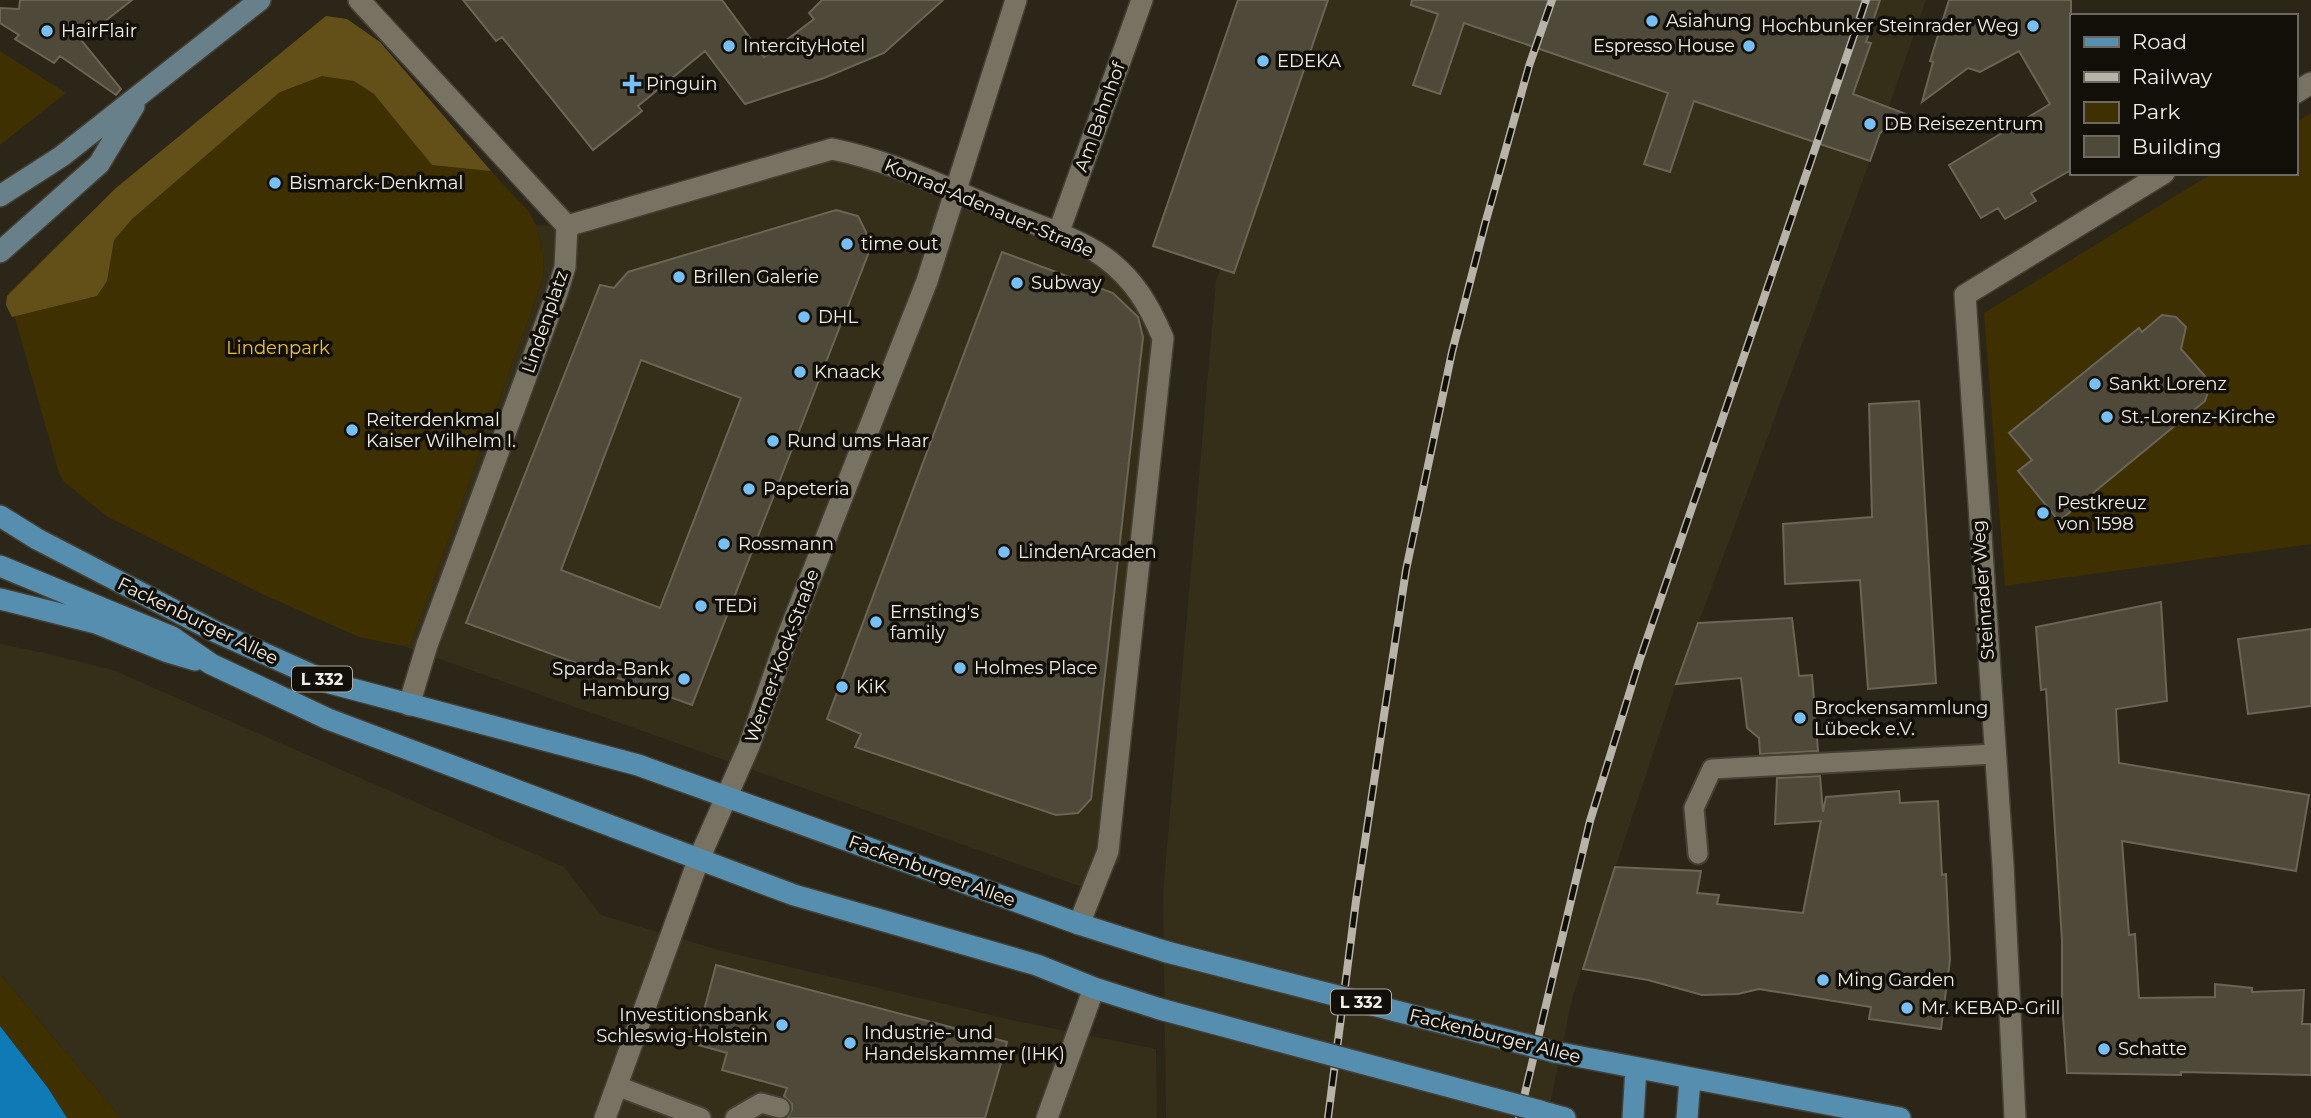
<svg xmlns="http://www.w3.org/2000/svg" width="2311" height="1118" font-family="Montserrat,sans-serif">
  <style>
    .built { fill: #352e19 }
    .green { fill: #3f3000 }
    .forest { fill: #625018 }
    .water { fill: #0e7ab6 }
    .building { fill: #4f493a; stroke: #6a6555; stroke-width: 2; fill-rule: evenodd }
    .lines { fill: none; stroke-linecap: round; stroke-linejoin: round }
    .lane-casing { stroke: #454036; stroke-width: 23 }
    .street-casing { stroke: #454036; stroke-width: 24 }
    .secondary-casing { stroke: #454036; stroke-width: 24 }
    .primary-casing { stroke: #454036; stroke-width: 24 }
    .lane { stroke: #787262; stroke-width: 19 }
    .street { stroke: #787262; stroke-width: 21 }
    .secondary { stroke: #678089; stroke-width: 21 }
    .primary { stroke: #568eaf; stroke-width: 21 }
    .rail-casing { stroke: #b7b3a9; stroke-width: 8 }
    .rail { stroke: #120f09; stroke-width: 5; stroke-dasharray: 16; stroke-linecap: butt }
    .primary-bridge-casing { stroke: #454036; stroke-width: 24; stroke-linecap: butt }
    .primary-bridge { stroke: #568eaf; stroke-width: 21 }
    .poi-dot { fill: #76c0f7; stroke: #120f09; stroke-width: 2.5 }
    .labels { text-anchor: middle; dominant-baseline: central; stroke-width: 7; stroke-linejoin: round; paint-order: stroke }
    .shield { fill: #120f09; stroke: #afaca4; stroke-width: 2 }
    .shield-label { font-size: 16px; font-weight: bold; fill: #f2efe6 }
    .poi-label { font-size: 18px; fill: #f2efe6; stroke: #120f09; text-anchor: start }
    .street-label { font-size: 18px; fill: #f2efe6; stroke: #120f09 }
    .park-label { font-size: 18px; fill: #eec230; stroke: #120f09 }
  </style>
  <rect width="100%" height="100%" fill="#2b2618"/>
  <path class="built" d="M1311,0H1926L1870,161L1676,684L1572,999L1547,1118H1166L1163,893L1216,281Z
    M832,150L1103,257L1163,338L1120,862L1088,889L403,646L410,645L412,640L541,285L544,269L543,253L536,225L567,226Z
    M0,644L45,653L113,670L564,867L601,915L719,950L1016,1021L1156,1049L1157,1118H121L0,974Z"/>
  <path class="green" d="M326,16L347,19L380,42L491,171L529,212L536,225L543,253L544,269L541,285L412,640L410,645L403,646L359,637L260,593L108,517L64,482L59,473L15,318L6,305L9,292L116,188Z
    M0,51L66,93L0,145Z
    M2311,113V544L2005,586L1984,313L2213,173H2295V123Z
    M0,974L121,1118H67L48,1088L0,1026Z"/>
  <path class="forest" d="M326,16L347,19L380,42L491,171L432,165L374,94L354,81L322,76L280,92L132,219L114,240L107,281L97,296L12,317L6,305L7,296L116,188Z"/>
  <path class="water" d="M0,1026L48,1088L67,1118H0Z"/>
  <path class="building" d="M20,0H132L81,40L121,89L116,95L60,56L54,63L15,39L19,35L0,23V8L19,9Z
    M463,0H722L764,57L814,19L809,13L822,0H943L884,53L824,78L745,104L705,51L638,106L642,111L593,150L502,37L496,41Z
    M1238,0H1328L1234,273L1153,246Z
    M1412,0H1880L1866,42L1871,43L1853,94L1906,114L1880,133L1870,161L1694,101L1670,172L1644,164L1668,93L1464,23L1440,94L1413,85L1438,14L1411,5Z
    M1949,0H2071V170L2031,193L2036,201L2005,219L1998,208L1981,218L1949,165L2050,104L2019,51L1980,72L1968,68L1922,102L1933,62L1930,61Z
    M836,210L858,216L866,232L869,252L692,705L466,623L600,285L614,288L628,272ZM641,360L741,398L660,608L561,570Z
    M1002,252L1113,293L1138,317L1143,337L1091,799L1078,813L1056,815L855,747L861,734L827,719Z
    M2162,315L2176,317L2186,327L2181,349L2211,383L2205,401L2059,521L2018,471L2032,460L2009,433L2139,328L2142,332Z
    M1919,401L1936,683L1868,689L1860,580L1785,584L1783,524L1872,517L1869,404Z
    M2161,602L2167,701L2116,709L2119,763L2309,795L2296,871L2122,841L2129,935L2135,934L2139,998L2215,997V984L2252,988V992L2304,990L2302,1024H2311V1075L2181,1072V1075L2067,1073L2062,1003V940L2046,689L2041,690L2036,627Z
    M1792,618L1799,676L1812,675L1818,751L1760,754L1759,738L1747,728L1741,678L1676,684L1698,623Z
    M2311,629V706L2248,714L2238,639Z
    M1820,776L1823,812L1826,797L1899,791L1900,803L1938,801L1942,875L1946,874L1950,960L1941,1029L1869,1019L1871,1007L1759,989L1738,994L1702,995L1648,980L1583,969L1615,867L1701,871L1697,893L1719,895L1717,904L1803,913L1821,821L1775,824L1777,778Z
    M716,965L1007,1042L985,1118H787L792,1110V1104L784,1096L787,1088L722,1070L727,1053L695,1044Z"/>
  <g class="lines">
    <g class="lane-casing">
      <path id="lane" d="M1698,854L1694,808L1712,769L1994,754
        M617,1086L701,1118
        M735,1118L761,1103L780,1108"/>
    </g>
    <g class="street-casing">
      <path id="street" d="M359,0L567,226L565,267L558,290L427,645L409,705
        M2295,93L2311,83
        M567,226L832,149C893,161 950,190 1007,213C1037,225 1079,239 1104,257C1134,279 1149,305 1163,338L1108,851L1079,924
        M1058,234L1142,0
        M605,1118L698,861L749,746L788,635L927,281L1016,0
        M1047,1118L1094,988
        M2015,1118L2003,865L1965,295L2164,173"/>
    </g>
    <g class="secondary-casing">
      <path id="secondary" d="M0,196L62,156L260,0
        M0,252L99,164L134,106"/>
    </g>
    <g class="primary-casing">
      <path id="primary" d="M0,516L37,539L216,632L330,683L638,765L1079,924L1167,952
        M0,566L172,637L211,664L328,719L794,895L1037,965L1094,988L1160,1009
        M0,599L96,623L168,652L195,660
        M1555,1052L1900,1118
        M1540,1111L1565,1118
        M1633,1118L1636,1068
        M1687,1118L1690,1079"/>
    </g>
    <use href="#lane" class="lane"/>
    <use href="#street" class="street"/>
    <use href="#secondary" class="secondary"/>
    <use href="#primary" class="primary"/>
    <g class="rail-casing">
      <path id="rail" d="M1328,1118L1356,901L1406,570L1452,352L1485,224L1529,66L1552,0
        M1519,1118L1590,821L1639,662L1866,0"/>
    </g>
    <use href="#rail" class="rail"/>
    <g class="primary-bridge-casing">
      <path id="primary-bridge" d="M1167,952L1555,1052
        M1160,1009L1540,1111"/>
    </g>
    <use href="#primary-bridge" class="primary-bridge"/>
  </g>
  <g class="poi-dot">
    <circle cx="1652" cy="21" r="7"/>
    <circle cx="2033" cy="26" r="7"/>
    <circle cx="47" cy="31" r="7"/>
    <circle cx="729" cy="46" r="7"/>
    <circle cx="1749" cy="46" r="7"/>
    <circle cx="1263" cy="61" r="7"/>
    <path d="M628.5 73.5h7v7h7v7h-7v7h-7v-7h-7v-7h7z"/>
    <circle cx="1870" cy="124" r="7"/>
    <circle cx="275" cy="183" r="7"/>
    <circle cx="847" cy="244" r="7"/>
    <circle cx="679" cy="277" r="7"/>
    <circle cx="1017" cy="283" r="7"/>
    <circle cx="804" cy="317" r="7"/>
    <circle cx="800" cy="372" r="7"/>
    <circle cx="2095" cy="384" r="7"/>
    <circle cx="2107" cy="417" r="7"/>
    <circle cx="352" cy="430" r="7"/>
    <circle cx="773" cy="441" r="7"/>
    <circle cx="749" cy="489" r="7"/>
    <circle cx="2043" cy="513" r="7"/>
    <circle cx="724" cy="544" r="7"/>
    <circle cx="1004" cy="552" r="7"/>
    <circle cx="701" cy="606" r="7"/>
    <circle cx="876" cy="622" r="7"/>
    <circle cx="960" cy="668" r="7"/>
    <circle cx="684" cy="679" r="7"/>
    <circle cx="842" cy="687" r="7"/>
    <circle cx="1800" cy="718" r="7"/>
    <circle cx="1823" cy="980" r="7"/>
    <circle cx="1907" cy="1008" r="7"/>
    <circle cx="782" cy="1025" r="7"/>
    <circle cx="850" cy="1043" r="7"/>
    <circle cx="2104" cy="1049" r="7"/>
  </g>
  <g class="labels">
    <g class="shield">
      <rect x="292" y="666.5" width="60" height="25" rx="5"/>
      <rect x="1331" y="989.5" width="60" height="25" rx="5"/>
    </g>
    <g class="shield-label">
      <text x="322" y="679">L 332</text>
      <text x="1361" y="1002">L 332</text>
    </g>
    <g class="poi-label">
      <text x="1666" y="21">Asiahung</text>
      <text x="2019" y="26" text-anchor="end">Hochbunker Steinrader Weg</text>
      <text x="61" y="31">HairFlair</text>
      <text x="743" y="46">IntercityHotel</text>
      <text x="1735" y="46" text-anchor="end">Espresso House</text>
      <text x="1277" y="61">EDEKA</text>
      <text x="646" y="84">Pinguin</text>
      <text x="1884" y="124">DB Reisezentrum</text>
      <text x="289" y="183">Bismarck-Denkmal</text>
      <text x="861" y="244">time out</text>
      <text x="693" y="277">Brillen Galerie</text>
      <text x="1031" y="283">Subway</text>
      <text x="818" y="317">DHL</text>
      <text x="814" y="372">Knaack</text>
      <text x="2109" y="384">Sankt Lorenz</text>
      <text x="2121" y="417">St.-Lorenz-Kirche</text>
      <text x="366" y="420">Reiterdenkmal<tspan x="366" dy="21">Kaiser Wilhelm I.</tspan></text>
      <text x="787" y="441">Rund ums Haar</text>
      <text x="763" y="489">Papeteria</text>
      <text x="2057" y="503">Pestkreuz<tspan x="2057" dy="21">von 1598</tspan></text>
      <text x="738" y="544">Rossmann</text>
      <text x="1018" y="552">LindenArcaden</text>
      <text x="715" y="606">TEDi</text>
      <text x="890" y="612">Ernsting's<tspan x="890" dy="21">family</tspan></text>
      <text x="974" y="668">Holmes Place</text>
      <text x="670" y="669" text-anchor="end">Sparda-Bank<tspan x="670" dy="21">Hamburg</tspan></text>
      <text x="856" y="687">KiK</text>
      <text x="1814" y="708">Brockensammlung<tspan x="1814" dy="21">Lübeck e.V.</tspan></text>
      <text x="1837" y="980">Ming Garden</text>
      <text x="1921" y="1008">Mr. KEBAP-Grill</text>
      <text x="768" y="1015" text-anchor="end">Investitionsbank<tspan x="768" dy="21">Schleswig-Holstein</tspan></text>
      <text x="864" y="1033">Industrie- und<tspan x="864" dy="21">Handelskammer (IHK)</tspan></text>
      <text x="2118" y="1049">Schatte</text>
    </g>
    <g class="street-label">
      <text transform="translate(1100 117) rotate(-70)">Am Bahnhof</text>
      <text transform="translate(989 208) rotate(23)">Konrad-Adenauer-Straße</text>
      <text transform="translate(545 322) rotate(-71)">Lindenplatz</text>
      <text transform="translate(1983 590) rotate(-94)">Steinrader Weg</text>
      <text transform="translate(198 621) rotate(26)">Fackenburger Allee</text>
      <text transform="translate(782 656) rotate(-70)">Werner-Kock-Straße</text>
      <text transform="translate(932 871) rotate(20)">Fackenburger Allee</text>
      <text transform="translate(1495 1036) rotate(14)">Fackenburger Allee</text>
    </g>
    <g class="park-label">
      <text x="278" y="348">Lindenpark</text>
    </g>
  </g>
  <rect x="2070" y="14" width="228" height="161" fill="#120f09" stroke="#6c6961" stroke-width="2"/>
  <rect x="2084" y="37" width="35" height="10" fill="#568eaf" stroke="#6c6961" stroke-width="2"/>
  <text x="2132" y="49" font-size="21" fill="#f2efe6">Road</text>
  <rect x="2084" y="72" width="35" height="10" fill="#b7b3a9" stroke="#6c6961" stroke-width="2"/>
  <text x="2132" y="84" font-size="21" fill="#f2efe6">Railway</text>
  <rect x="2084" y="102" width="35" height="21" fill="#3f3000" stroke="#6c6961" stroke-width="2"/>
  <text x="2132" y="119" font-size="21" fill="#f2efe6">Park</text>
  <rect x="2084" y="136" width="35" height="21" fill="#4f493a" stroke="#6c6961" stroke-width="2"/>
  <text x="2132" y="154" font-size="21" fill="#f2efe6">Building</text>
</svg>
